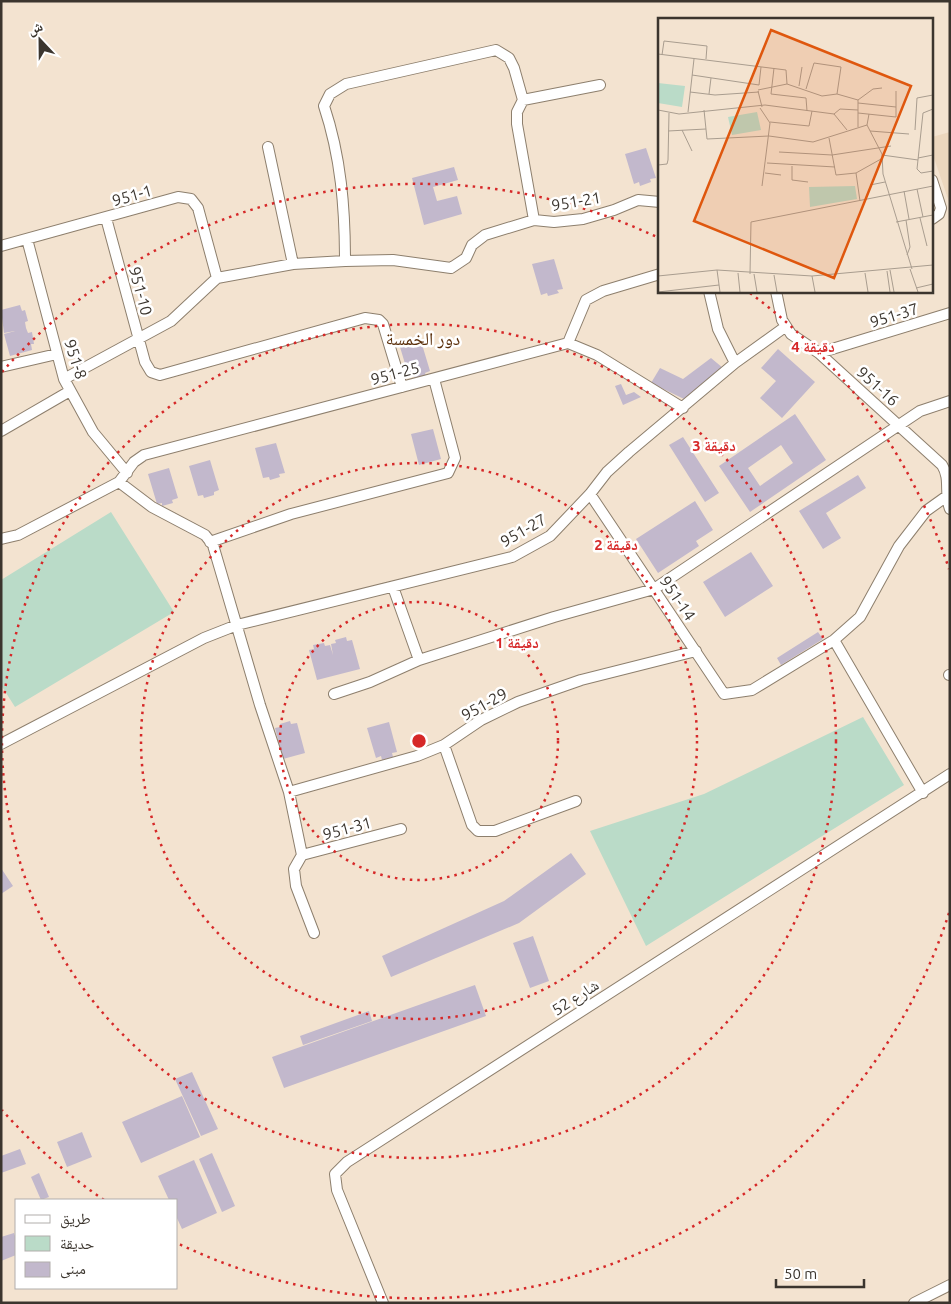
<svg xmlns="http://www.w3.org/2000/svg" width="951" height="1304" font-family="Ubuntu,'Noto Naskh Arabic',sans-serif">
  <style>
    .built { fill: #ecd7be }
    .green { fill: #badbc8 }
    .building { fill: #c2b8cc; fill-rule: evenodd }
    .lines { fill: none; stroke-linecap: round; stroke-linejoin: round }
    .minor-casing { stroke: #8d7f6d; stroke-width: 12 }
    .minor { stroke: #fff; stroke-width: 10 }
    .ring { fill: none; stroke: #d62828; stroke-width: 2.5; stroke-dasharray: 2.5 5 }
    .labels { text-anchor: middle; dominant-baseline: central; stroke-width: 5; stroke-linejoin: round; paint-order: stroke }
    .street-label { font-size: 16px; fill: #3b352e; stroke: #fff }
    .neighbourhood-label { font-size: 18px; fill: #5a2e09; stroke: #fff }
    .inset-road { fill: none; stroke: #a99d8f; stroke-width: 1 }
    .view { fill: #df570e; fill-opacity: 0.15; stroke: #df570e; stroke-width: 2.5 }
    .inset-edge { fill: none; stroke: #3b352e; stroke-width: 2.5 }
    .centre { fill: #d62828; stroke: #fff; stroke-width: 2.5 }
    .ring-label { font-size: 15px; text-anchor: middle; font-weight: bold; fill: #d62828; stroke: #fff; stroke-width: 5; stroke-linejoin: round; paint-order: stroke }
  </style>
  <rect width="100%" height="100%" fill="#f3e3d0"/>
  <path class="built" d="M950,132V205L932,152V137Z"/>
  <path class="green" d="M111,512L174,612L15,707L1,685V580Z
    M863,717L904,785L646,946L590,831L704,794Z"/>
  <path class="building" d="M646,148L656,178L650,179L651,182L640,186L639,182L634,184L625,154Z
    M454,167L458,180L433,187L437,201L457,196L462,214L424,225L412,178Z
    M554,259L563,289L557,290L559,293L548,296L547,293L541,295L532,264Z
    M20,305L22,311L25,310L28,321L25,322L26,328L28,333L32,332L34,344H31L32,350L10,356L4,334L15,331L4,333L1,310Z
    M421,341L430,371L425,373L426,376L415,379L414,376L409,377L400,347Z
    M778,349L815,382L782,418L760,398L776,381L761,368Z
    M711,358L723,368L684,399L651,383L660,368L683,379Z
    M621,384L626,395L634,392L641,397L623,405L615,386Z
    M795,414L826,460L750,512L719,466ZM781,445L793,463L760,486L748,468Z
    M433,429L441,459L419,465L411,434Z
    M683,437L719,493L705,502L669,445Z
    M276,443L285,473L279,474L280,477L270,480L269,477L263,478L255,448Z
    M210,460L219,490L214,492V495L204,498L203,495L198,496L189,466Z
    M169,468L178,498L172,500L173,503L162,506V503L157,504L148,474Z
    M858,475L866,488L826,513L841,538L823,549L799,511Z
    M695,501L713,530L696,541L699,546L658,573L636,539Z
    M751,552L773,586L725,617L703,582Z
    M818,632L823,639L781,665L777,658Z
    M346,637L347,641L352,640L360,669L317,680L309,650L314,649L313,645L324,643L325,646L330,645L333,655L331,644L336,643L335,640Z
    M290,721L291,724L297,723L305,753L283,759L275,728L280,727V724Z
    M389,722L397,752L392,753L393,757L382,760L381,756L376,758L367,728Z
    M571,853L586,874L519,923L391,977L382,956L504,901Z
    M1,868L13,886L1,894Z
    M533,936L549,981L530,988L513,943Z
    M475,985L486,1016L284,1088L272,1057Z
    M369,1011L372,1021L303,1045L300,1036Z
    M192,1072L218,1129L201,1136L175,1079Z
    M182,1096L200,1137L141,1163L122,1122Z
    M82,1132L92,1157L67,1167L57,1142Z
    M20,1149L26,1164L1,1173V1156Z
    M212,1153L235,1206L222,1212L199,1159Z
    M194,1160L217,1213L182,1229L176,1216V1200H169L158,1176Z
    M39,1173L49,1197L41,1200L31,1177Z
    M14,1233L16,1239V1255L1,1261V1237Z"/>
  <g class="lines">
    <g class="minor-casing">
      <path id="minor" d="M523,100L600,85
        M268,147L293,264
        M932,180L941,208L939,214L932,219
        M106,218L145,362L151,372L160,375L365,318L379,320L383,324L402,387
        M27,239L64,379L93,432L127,473
        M1,246L178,197L191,199L198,208L217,278
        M345,261C345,208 341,157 324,106L330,94L346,84L496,50L509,58L514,68L523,100L517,112V124L534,220
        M709,291L718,329L735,363
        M776,291L782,320L791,334L819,353L942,465C951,479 944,494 950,509
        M568,343L597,355L683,408
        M819,353L950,313
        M1,367L57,354
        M64,379L171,321L217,278L293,264L345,261L393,260L451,268L466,258L472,245L485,235L534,220L554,222L583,219L614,210L638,200L660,202
        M1,431L70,391
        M119,482L152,507L205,535L213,545L260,705L289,792L302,855L294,869L296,886L314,933
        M590,494L724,694L752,690L834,640L860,617L899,546L926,511L947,496
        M1,539L18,535L119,482L134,462L144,455L568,343L586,300L603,291L660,274
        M210,542L291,514L448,473L455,458L434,379
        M393,587L419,660
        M834,640L923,793
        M949,675H950
        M334,694L370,682L419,660L554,617L654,589L920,411L950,401
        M1,744L204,638L237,625L512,557L550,536L590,494L607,472L629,452L735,363L785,327
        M444,745L472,825L478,831H495L576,801
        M289,792L417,756L444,745L481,720L518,702L581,680L696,651
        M302,855L401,829
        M383,1303L337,1190L335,1174L347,1162L950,774
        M914,1303L950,1285"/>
    </g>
    <use href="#minor" class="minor"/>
  </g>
  <g class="ring">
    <circle cx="419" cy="741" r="139"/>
    <circle cx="419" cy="741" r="278"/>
    <circle cx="419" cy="741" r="417"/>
    <path d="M949 913A557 557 0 0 1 179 1244M104 1200A557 557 0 0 1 2 1110M2 372A557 557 0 0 1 659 238M750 293A557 557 0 0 1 949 569"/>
  </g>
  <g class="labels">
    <g class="street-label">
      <text transform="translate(132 195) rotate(-16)">951-1</text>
      <text transform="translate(576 201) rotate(-10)">951-21</text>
      <text transform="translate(141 291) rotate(75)">951-10</text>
      <text transform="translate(894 315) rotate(-17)">951-37</text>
      <text transform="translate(76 359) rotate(72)">951-8</text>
      <text transform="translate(395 373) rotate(-15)">951-25</text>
      <text transform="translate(878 386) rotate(42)">951-16</text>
      <text transform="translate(523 530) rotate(-30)">951-27</text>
      <text transform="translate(678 598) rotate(56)">951-14</text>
      <text transform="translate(484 704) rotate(-29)">951-29</text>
      <text transform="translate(347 828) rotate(-15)">951-31</text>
      <text transform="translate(575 997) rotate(-33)">شارع 52</text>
    </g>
    <g class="neighbourhood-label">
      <text x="423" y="338">دور الخمسة</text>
    </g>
  </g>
  <g transform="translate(658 18)">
    <rect width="275" height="275" fill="#f3e3d0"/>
    <path d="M0,65L27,68L24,89L0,85ZM99,94L103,112L74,117L70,99ZM197,168L199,181L152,189L151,169Z" fill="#badbc8"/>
    <path class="inset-road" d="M0,36L128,52L129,66M4,37L6,23L49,28L48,41M116,50L113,76L148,80L149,93M34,57L101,67M101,67L103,49M141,68L144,49M148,71L156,45L183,49L179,76M100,72L129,66L164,78L179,76L200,82M100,73L104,89M32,74L57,77L101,74M51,76L53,60M200,85L238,89M102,90L112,105L104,168M275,91L265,95L259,151L263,155L275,153M0,92L21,96L107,87L176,96L182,91L200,92M46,92L49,121L111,118L155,124L209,107M30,94L36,41M200,95L238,99V73M176,96L189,112M211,96L209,107L224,136L225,156L254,251M112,104L151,108L154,93M200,109V82L215,71L224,70M24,112L34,133M257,112L259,80L275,77M10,113L48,111M212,113L251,116M171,120L178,157L198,155L223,141M121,134L174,137L233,128M224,137L260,142M260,140L275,137M109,145L177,149M0,147L9,146L10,142L11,95M134,148V162L150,164M107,155L123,157M198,155L202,183M212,167L227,164M259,171L265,199M246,173L251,201M262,200L269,228M248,202L252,229L249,237M238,204L275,197M252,251L260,274M59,252L62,274M232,252L236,274M229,253L232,274M80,255L82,274M207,255L210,274M92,256L93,204L275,168M96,256L99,274M116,257L119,274M0,258L59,252L154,258L275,247M154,258L157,274M258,270L275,266M0,274L61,267"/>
    <path class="view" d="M113,12L253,68L176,260L36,203Z"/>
    <rect width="275" height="275" class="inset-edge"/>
  </g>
  <circle cx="419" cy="741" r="8" class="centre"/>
  <g class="ring-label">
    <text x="813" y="352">4 دقيقة</text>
    <text x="714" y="451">3 دقيقة</text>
    <text x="616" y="550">2 دقيقة</text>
    <text x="517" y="648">1 دقيقة</text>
  </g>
  <rect width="951" height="1304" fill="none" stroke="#3b352e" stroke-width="5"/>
  <rect x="15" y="1199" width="162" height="90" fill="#ffffff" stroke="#b1aeab"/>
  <rect x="25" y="1215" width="25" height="8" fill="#ffffff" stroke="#b1aeab"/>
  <text x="60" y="1224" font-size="15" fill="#3b352e">طريق</text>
  <rect x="25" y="1236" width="25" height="15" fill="#badbc8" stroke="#b1aeab"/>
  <text x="60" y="1249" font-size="15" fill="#3b352e">حديقة</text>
  <rect x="25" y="1262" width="25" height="15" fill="#c2b8cc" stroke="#b1aeab"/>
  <text x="60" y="1274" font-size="15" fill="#3b352e">مبنى</text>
  <g transform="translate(40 40) rotate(338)" stroke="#ffffff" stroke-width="4" paint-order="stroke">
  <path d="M0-4L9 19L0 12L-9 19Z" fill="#3b352e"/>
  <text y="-8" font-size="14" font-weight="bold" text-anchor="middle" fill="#3b352e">ش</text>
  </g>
  <path d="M776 1279v8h88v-8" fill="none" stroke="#3b352e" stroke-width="2.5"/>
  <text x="784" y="1279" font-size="15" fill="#3b352e" stroke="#ffffff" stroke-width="4" paint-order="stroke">50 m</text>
</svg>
